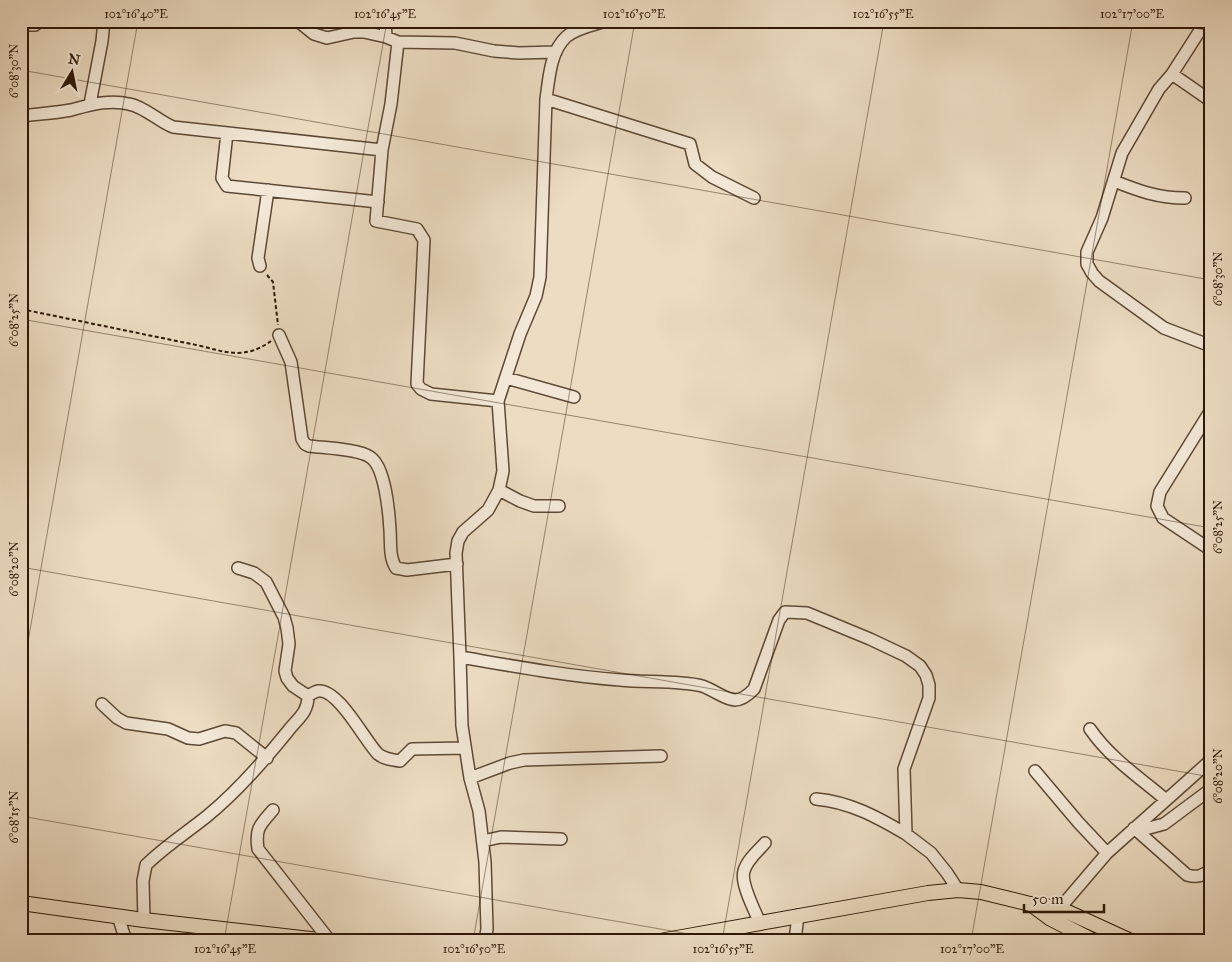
<svg xmlns="http://www.w3.org/2000/svg" width="1232" height="962" font-family="'IM FELL Great Primer',serif">
  <style>
    .lines { fill: none; stroke-linecap: round; stroke-linejoin: round }
    .minor-casing { stroke: #5d4935; stroke-width: 14 }
    .major-casing { stroke: #2d1806; stroke-width: 16 }
    .path { stroke: #2d1806; stroke-width: 2; stroke-dasharray: 4 2.5; stroke-linecap: butt }
    .minor { stroke: #f3e8d7; stroke-width: 11 }
    .major { stroke: #ecdcc2; stroke-width: 14 }
    .ticks { fill: none; stroke: #2d1806; stroke-width: 1; stroke-opacity: 0.45 }
    .neatline { fill: none; stroke: #2d1806; stroke-width: 2 }
    .ticks-label { font-size: 12px; text-anchor: middle; fill: #2d1806 }
  </style>
  <rect width="100%" height="100%" fill="#ecdcc2"/>
  <filter id="stains"><feTurbulence type="fractalNoise" baseFrequency=".004" numOctaves="4"/><feColorMatrix values="0 0 0 0 .2 0 0 0 0 .09 0 0 0 0 .02 0 0 0 .5 -.17"/></filter>
  <radialGradient id="worn" r=".72"><stop offset=".6" stop-color="#630" stop-opacity="0"/><stop offset="1" stop-color="#630" stop-opacity=".3"/></radialGradient>
  <g class="lines">
    <g class="minor-casing">
      <path id="minor" d="M385,21L386,37
        M299,22L314,34L327,38L354,32H364L386,37L398,42L455,43L494,51L519,53L556,52
        M21,25H35L40,21
        M398,42L391,104L382,150L376,221L417,229L424,240L417,384L421,389L431,394L498,401
        M1172,74L1206,21
        M546,99L690,144L695,164L712,177L754,198
        M1211,101L1172,74L1159,89L1122,153L1102,218L1087,252V264L1092,273L1099,281L1164,328L1211,346
        M90,104L102,41L104,21
        M21,116C38,114 55,113 71,110C90,105 109,99 129,104C145,107 158,121 173,127L382,150
        M227,133L222,178L227,186L378,202
        M1114,181C1139,191 1158,198 1185,198
        M260,266L258,258L268,190
        M279,335L291,362L302,439L305,444L309,446C324,448 359,449 370,457C385,466 389,513 390,530C391,543 389,557 396,568L407,570L457,564
        M506,378L574,397
        M1211,410L1160,492L1157,506L1163,518L1211,550
        M499,490L520,501L534,506H559
        M460,657L456,553L458,541L463,532L488,510L499,490L503,471L498,401L520,334L536,296L540,277L546,99C549,79 550,52 566,37C576,28 593,25 606,21
        M308,696C311,694 314,692 318,691C338,688 365,741 378,754C384,759 392,760 400,761L412,749L465,748
        M102,704L117,718L126,723L168,729L188,738L199,739L225,731L236,733L267,758
        M1090,729C1110,758 1139,777 1166,800
        M1035,771L1078,822L1107,853
        M470,778L510,763L524,760L661,756
        M816,799C850,802 877,817 906,834
        M273,810C260,825 255,828 258,849L330,941
        M1138,825L1149,828L1164,824L1211,789
        M1134,828L1187,875C1197,878 1203,876 1211,869
        M483,841L501,837L561,839
        M1054,915L1107,853L1211,760
        M118,916L126,941
        M144,920L143,881L146,865C164,847 186,833 206,817C237,792 263,762 288,731C297,719 308,713 308,696L293,686L287,678L285,671L289,644L287,628L284,617L266,582L254,573L238,568
        M760,923C755,911 740,883 744,871C747,860 758,851 765,843
        M485,941L487,929L485,862L479,811L470,778L462,726L460,657C513,666 566,676 620,680C640,682 661,681 681,683C689,684 700,684 707,688C727,697 735,709 754,689L779,620L785,612L807,613L870,639L906,656L920,666L926,675L929,685V698L904,769L906,834L931,853L947,873L958,890
        M795,941L798,915"/>
    </g>
    <g class="major-casing">
      <path id="major" d="M21,903L144,920L328,941
        M1032,905L1051,919L1094,941
        M660,941L928,893L958,890L981,892L1030,904L1059,908L1131,941"/>
    </g>
    <path class="path" d="M267,275L273,282L278,325
      M21,309L201,346C228,353 246,359 271,341"/>
    <use href="#minor" class="minor"/>
    <use href="#major" class="major"/>
  </g>
  <path class="ticks" d="M1156,21L1211,31M21,70L1211,280M21,319L1211,528M21,567L1211,777M21,681L138,21M21,816L728,941M224,941L387,21M473,941L635,21M722,941L884,21M971,941L1133,21"/>
  <rect width="1232" height="962" fill="none" stroke="#ecdcc2" stroke-width="55"/>
  <g transform="translate(72 72) rotate(10)" stroke="#f3e8d7" stroke-width="4" paint-order="stroke">
  <path d="M0-4L9 19L0 12L-9 19Z" fill="#2d1806"/>
  <text y="-8" font-size="14" font-weight="bold" text-anchor="middle" fill="#2d1806">N</text>
  </g>
  <path d="M1024 904v8h80v-8" fill="none" stroke="#2d1806" stroke-width="2.5"/>
  <text x="1032" y="904" font-size="15" fill="#2d1806" stroke="#f3e8d7" stroke-width="4" paint-order="stroke">50 m</text>
  <rect x="28" y="28" width="1176" height="906" class="neatline"/>
  <g class="ticks-label">
    <text x="136" y="18">102°16'40"E</text>
    <text x="385" y="18">102°16'45"E</text>
    <text x="634" y="18">102°16'50"E</text>
    <text x="883" y="18">102°16'55"E</text>
    <text x="1132" y="18">102°17'00"E</text>
    <text transform="translate(14 71) rotate(-90)" y="4">6°08'30"N</text>
    <text transform="translate(1218 279) rotate(-90)" y="4">6°08'30"N</text>
    <text transform="translate(14 320) rotate(-90)" y="4">6°08'25"N</text>
    <text transform="translate(1218 527) rotate(-90)" y="4">6°08'25"N</text>
    <text transform="translate(14 569) rotate(-90)" y="4">6°08'20"N</text>
    <text transform="translate(1218 776) rotate(-90)" y="4">6°08'20"N</text>
    <text transform="translate(14 817) rotate(-90)" y="4">6°08'15"N</text>
    <text x="225" y="953">102°16'45"E</text>
    <text x="474" y="953">102°16'50"E</text>
    <text x="723" y="953">102°16'55"E</text>
    <text x="972" y="953">102°17'00"E</text>
  </g>
  <rect width="100%" height="100%" filter="url(#stains)"/>
  <rect width="100%" height="100%" fill="url(#worn)"/>
</svg>
